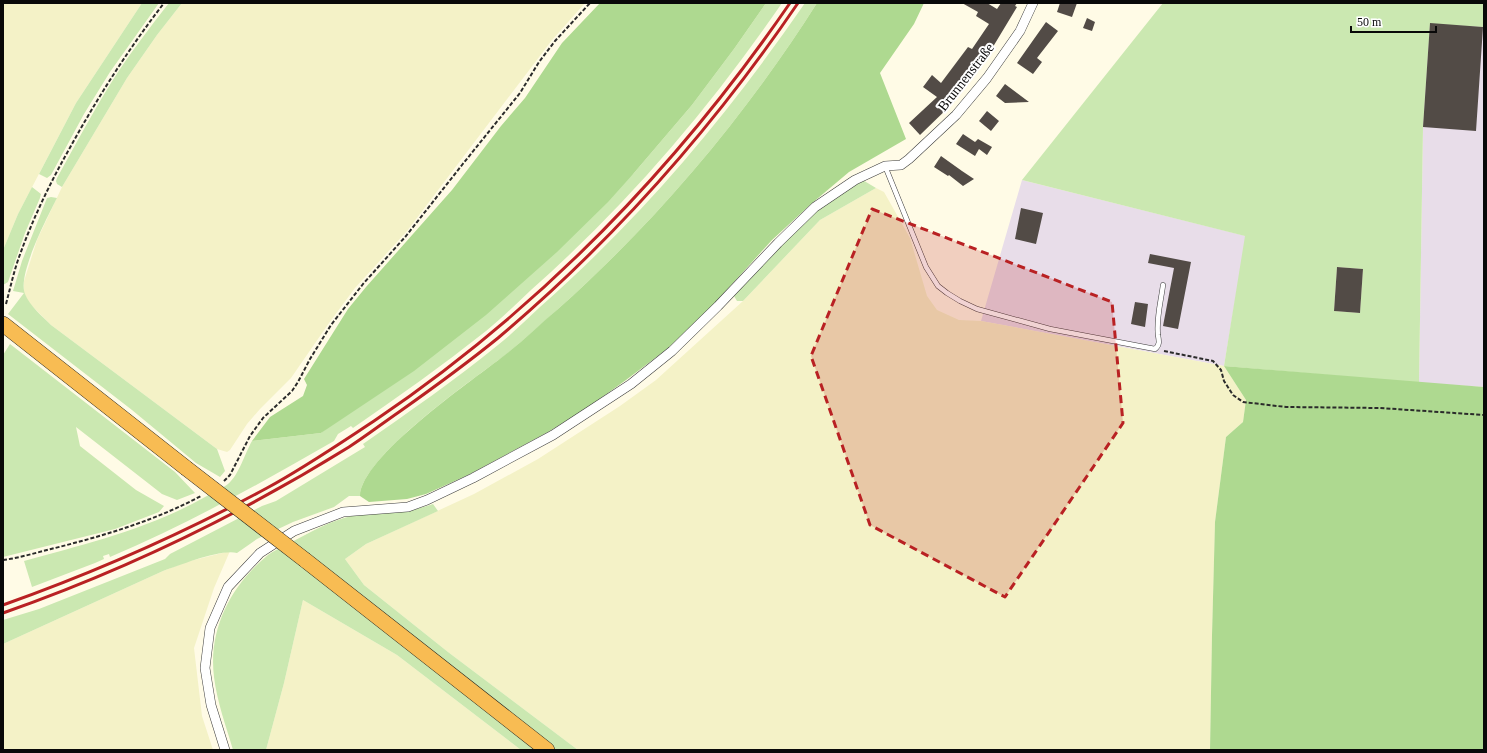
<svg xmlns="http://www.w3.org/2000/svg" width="1487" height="753" font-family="Georgia,serif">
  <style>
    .industrial { fill: #e8dde9 }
    .farmland { fill: #f4f2c7 }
    .green { fill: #cbe8b1; fill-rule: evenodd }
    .forest { fill: #aed990 }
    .building { fill: #524b46 }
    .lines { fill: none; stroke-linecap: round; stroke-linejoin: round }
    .service-casing { stroke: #3c3c3c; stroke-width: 5.5 }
    .minor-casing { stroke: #3c3c3c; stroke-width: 10 }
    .trunk-casing { stroke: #1a1a1a; stroke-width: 16 }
    .path { stroke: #2b2b2b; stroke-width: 2; stroke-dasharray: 4 2; stroke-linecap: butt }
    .service { stroke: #fff; stroke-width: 4.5 }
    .minor { stroke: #fff; stroke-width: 9 }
    .trunk { stroke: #f8bc53; stroke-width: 15 }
    .rail { stroke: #b92123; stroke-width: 3 }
    .trunk-bridge-casing { stroke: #1a1a1a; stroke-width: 16; stroke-linecap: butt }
    .trunk-bridge { stroke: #f8bc53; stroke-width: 15 }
    .marked { fill: #b92123; fill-opacity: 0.2; stroke: #b92123; stroke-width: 3; stroke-dasharray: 8 5; stroke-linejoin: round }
    .labels { text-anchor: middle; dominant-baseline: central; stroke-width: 4; stroke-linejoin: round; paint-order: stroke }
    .street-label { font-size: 14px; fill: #090909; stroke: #fff }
  </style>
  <rect width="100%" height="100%" fill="#fffbe6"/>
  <path class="industrial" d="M1430,23L1484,27V387L1419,383L1423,127Z
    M1022,180L1246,236L1224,366L981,321Z"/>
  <path class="farmland" d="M3,3H142L76,103L18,214L3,250Z
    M182,3H585L552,40L407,231L355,288L329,323L291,378L260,409L247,424L230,450L227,452L217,449L51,325L29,303L24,293V281L37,240L62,187L127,78L157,35Z
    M876,188L884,192L910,238L927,296L937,310L959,320L981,321L1224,366L1246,400L1243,422L1226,437L1215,522L1212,635L1210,750H578L448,652L364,585L345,559L366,544L474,494L538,459L620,406L656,380L743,301L820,220Z
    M230,551L214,588L194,648L202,716L213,750H3V644L163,571L186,562Z
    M303,600L397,655L521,750H266L284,683Z"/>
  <path class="green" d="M142,3H159L110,72L84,114L51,175L47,178L39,174L76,103Z
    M169,3H182L157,35L127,78L62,187L57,184L56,181L57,178C77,142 96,106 118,72C134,48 151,26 169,3Z
    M766,3H782C710,108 627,205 531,290C516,304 502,318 486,331C443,365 398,397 353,428L351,426L338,434L334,441C261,483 188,524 110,557L109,554L103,556L104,559L95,563L32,587L24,561C85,544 149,529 205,497C212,493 222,489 228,484C239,475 245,453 252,441L321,433L634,173L692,105L734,49Z
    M805,3H817C746,115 657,221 558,309C540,325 523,341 504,356C472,380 361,457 360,496H349L334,507L293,522L257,539L237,553C220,549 181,565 163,571L3,644V620L39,609L165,559L170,554L262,506L276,501L365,447L363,444C409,412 455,380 498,345C513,333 526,320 540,307C643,216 727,116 805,3Z
    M1163,3H1484V27L1430,24L1423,127L1419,383L1224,366L1245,236L1022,180ZM1337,267L1363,269L1360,313L1334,311Z
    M861,179L876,188L820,220L743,301H737L734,296L781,244L817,211Z
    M32,187L41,194L40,198L25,233L8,282L3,285V250L18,214Z
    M51,197L57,198C47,218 17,275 25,294C30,306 42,316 51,325L217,449L225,471L220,477L196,463L132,410L8,314L24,293L13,291L22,261L47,198Z
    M10,344L175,472L195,493L177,500L162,494L76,427L80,446L136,490L164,506L159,512L115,529L3,557V355Z
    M433,504L438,511L366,544L345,559L364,585L448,652L578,750H521L397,655L303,600L284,683L266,750H233C226,726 217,702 214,677C208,629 231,585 268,555C273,551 280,548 286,545C305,535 324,524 344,518C363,512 384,514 404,511C414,510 424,507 433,504Z"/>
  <path class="forest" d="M600,3H766L734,49L692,105L634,173L608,202L557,252L486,315L414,371L321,433L252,441L270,417L303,396L307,385L304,379L348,309L366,287L452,190L501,126L525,98L562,43Z
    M817,3H924L914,24L880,73L906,139L849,172L811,204L772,240L714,304L667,349L626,380L587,408L548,432L468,475L426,494L407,499L369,502L360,496C361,457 470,382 501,358C521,343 539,325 558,309C657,221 746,115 817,3Z
    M1224,366L1484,387V750H1210L1212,635L1215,522L1226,437L1243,422L1246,400Z"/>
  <path class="building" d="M962,3H987L997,9L1001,3H1017L1015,6L1017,7L982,65L953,103L920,135L909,123L937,97L923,87L932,75L941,83L968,47L972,49L989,24L976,16L978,12Z
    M1060,3H1077L1072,17L1057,12Z
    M1087,18L1095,22L1092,31L1083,28Z
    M1046,22L1058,31L1037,58L1042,62L1033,74L1017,63Z
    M1430,23L1483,27L1476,131L1423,127Z
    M1005,84L1029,102L1005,103L996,96Z
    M987,111L999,121L991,131L979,121Z
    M963,134L975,142L978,139L992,147L987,155L979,149L975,156L956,144Z
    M941,156L962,171L974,179L963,186L949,175L948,176L934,167Z
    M1021,208L1043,213L1036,244L1015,239Z
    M1150,254L1191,262L1178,329L1163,326L1174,268L1148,263Z
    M1337,267L1363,269L1360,313L1334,311Z
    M1135,302L1148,304L1145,327L1131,324Z"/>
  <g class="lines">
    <g class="service-casing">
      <path id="service" d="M885,166L926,267L938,286L947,293L960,301L977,309L1050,329L1155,349C1160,345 1159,341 1158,335C1156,319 1161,301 1163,285"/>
    </g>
    <g class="minor-casing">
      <path id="minor" d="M225,750L211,705L205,668L210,628L228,587L260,553L294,531L343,512L408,507L427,500L473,478L553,435L631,384L672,351L718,306L778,243L815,207L855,180L885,166L901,165L909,159L956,115L987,78L1020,31L1033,3"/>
    </g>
    <g class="trunk-casing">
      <path id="trunk" d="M3,324L186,468
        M305,560L547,750"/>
    </g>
    <path class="path" d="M6,304C10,289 13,275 18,260C31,223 48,187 67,153C96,100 127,51 164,3
      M1164,351L1213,361L1221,370L1224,381L1233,395L1243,402L1286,407L1380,408L1484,415
      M224,481L230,475L250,436L263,418L292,391L298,382L310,359L331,325L363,284L406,236L462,165L520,93L539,62L555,41L590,3
      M3,560C19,558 35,553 51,549C103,536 154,521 201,496"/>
    <use href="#service" class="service"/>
    <use href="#minor" class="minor"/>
    <use href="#trunk" class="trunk"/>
    <path class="rail" d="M3,605C93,573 182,534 267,488C304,468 339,444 374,421C541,308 676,169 790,3
      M3,613C123,571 241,514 349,447C366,436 383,423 399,412C433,388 466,364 498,338C614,240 713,128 798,3"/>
    <g class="trunk-bridge-casing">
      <path id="trunk-bridge" d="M186,468L305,560"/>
    </g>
    <use href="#trunk-bridge" class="trunk-bridge"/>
  </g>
  <path class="marked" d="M872,209L1112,302L1123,423L1005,597L870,525L811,356Z"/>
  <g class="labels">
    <g class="street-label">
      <text transform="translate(966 77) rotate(-52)">Brunnenstraße</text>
    </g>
  </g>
  <rect width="1487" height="753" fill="none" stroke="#090909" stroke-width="8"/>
  <path d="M1351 26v6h85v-6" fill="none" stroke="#090909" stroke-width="2"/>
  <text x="1357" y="26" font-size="12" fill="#090909" stroke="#ffffff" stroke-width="3" paint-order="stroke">50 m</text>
</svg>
